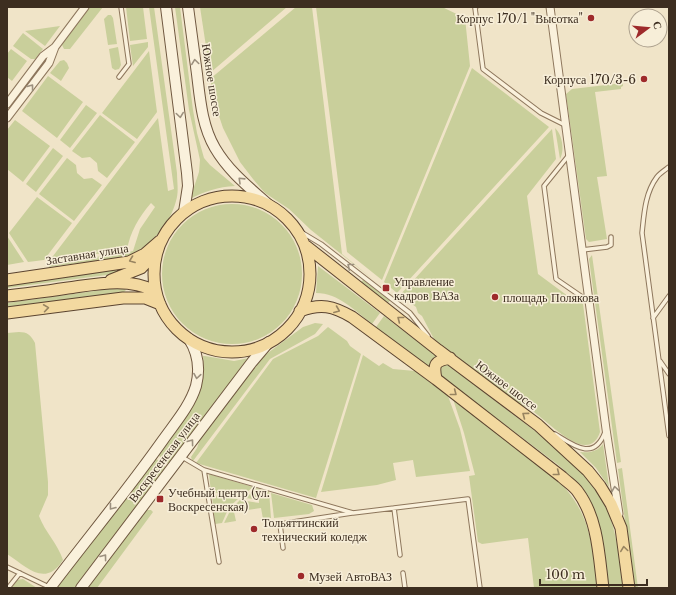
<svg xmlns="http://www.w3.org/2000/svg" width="676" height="595" font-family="'Libre Baskerville',serif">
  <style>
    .green { fill: #c9cf9b }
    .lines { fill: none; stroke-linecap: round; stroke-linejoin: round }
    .service-casing { stroke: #8d765c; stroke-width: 5.5 }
    .minor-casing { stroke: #8d765c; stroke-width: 9 }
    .secondary-casing { stroke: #6f573f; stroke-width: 12 }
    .primary-casing { stroke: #5b4430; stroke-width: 13 }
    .service { stroke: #faf1dc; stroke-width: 3.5 }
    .minor { stroke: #faf1dc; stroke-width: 7 }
    .secondary { stroke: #faf1dc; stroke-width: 10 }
    .primary { stroke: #f3d9a0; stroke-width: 11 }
    .oneway { stroke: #9c907e }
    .oneway2 { stroke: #988460 }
    .poi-dot { fill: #9e2a2b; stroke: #f7eed8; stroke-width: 1.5 }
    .labels { text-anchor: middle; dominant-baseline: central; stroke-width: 3; stroke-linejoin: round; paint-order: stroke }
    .poi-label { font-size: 12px; fill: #3d2e20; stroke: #f7eed8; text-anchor: start }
    .street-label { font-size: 12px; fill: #3d2e20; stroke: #f7eed8 }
  </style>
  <rect width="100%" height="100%" fill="#f0e4c8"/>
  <path class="green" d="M89,7H103L70,49H64L62,45L63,41Z
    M126,7H143L147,39L130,41Z
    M149,7H154L177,173C177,182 179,192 176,201C170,225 148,250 124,257L49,267L48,264L51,263L117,254L133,251L140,229L155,207L151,203C139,217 130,232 127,250L50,260L158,118L168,191L174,189Z
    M175,7H180L193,110L197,133L204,158L210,165L235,186C218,187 205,191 190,199L199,172L200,160L189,110Z
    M200,7H287L210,73Z
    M296,7H312L342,254L375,281L311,230L289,209L265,193L253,179L240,162L223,128L218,113L210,79Z
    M316,7H442L465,18L470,66L382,280L347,252Z
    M108,15H111L113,18L117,44L108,45L104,19Z
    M60,26L45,46L25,31Z
    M23,33L43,49L35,59H31L13,46Z
    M148,42V47L133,66L130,45Z
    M118,47L121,65L119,69L115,70L112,68L109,49Z
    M11,49L27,61L12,81L7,77V54Z
    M149,51L157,112L137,139L102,113Z
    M64,60L67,63L69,68L61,81L50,73L60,61Z
    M472,68L549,127L397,293L384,282Z
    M48,76L83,102L57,138L22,111Z
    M623,83V86L621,87V89L595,92L607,176L597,177L607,239L589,242L586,239L566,94L572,89Z
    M86,105L97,113L70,148L60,140Z
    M100,115L135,142L107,178L98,171L97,163L90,157L82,158L72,151Z
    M15,120L50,146L23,182L7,169V130Z
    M555,128C562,134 565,150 560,159Z
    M552,129L556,159L527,196L538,274L576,302L577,300L583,304L600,432C588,469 544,416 528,408C525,406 522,406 519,405L435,341L422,316L418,313L416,307L400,295Z
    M53,148L63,156L36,192L26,184Z
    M67,158L76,165L77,173L84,179L92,178L102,185L74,221L39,194Z
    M37,197L72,223L44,260L28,262L9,233Z
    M162 274a70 70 0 1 1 140 0a70 70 0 1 1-140 0Z
    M7,236L24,262L7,265Z
    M592,255L621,462L617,463L589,259Z
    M318,266L380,313L372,324C355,311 339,293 316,293Z
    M116,269L117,272L114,274L7,288V284Z
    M364,279L391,299L388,303L361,282Z
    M123,287L126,290L124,292L7,308V303Z
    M384,316L439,358L431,368L376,327Z
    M315,323L323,324L315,334L270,359L193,461L192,460L191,457L197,448L202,434L261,358L303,327Z
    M328,327L347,341L350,346L361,354L316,498L196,463L273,359L318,336Z
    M19,332C27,332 31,335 35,343L48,482V495L39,516C45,532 58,544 63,560C45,588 27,567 7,554V333Z
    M363,355L379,366L383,363L393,369L415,371L448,396L460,429L470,471L416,477L413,460L393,463L396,480L377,485L321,492Z
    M203,356H205L234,361L249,358L168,464L157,454L202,383L204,370Z
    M446,364C471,382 495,401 519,419C550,442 584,465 602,499C617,526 619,558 623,588H609C602,533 602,502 557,464L438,374V367Z
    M453,399C473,415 494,430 514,445C540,465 568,483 582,514C593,537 594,563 597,588H534L528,538L482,544L478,542L469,476L475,475L464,433Z
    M603,444L609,487L596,468L580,452C589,453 597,452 603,444Z
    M154,457L166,467L74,588H55Z
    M622,468L638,588H634L618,469Z
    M209,474L253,487L241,497L211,492Z
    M256,488L269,491L271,518L263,519L261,508L234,512L236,521L224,523L231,509L240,500L259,503V500L246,498Z
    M271,493L312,505L314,511L309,514L274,518Z
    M212,495L238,499L229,507L222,523L215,524Z
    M147,510H151L153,512L97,588H85L139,517Z
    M23,579L37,588H11L17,580Z"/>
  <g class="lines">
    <g class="service-casing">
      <path id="service" d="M476,7L475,8L483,69L541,113L565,125
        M119,77L129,64L121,7
        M569,155L544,186L556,279L588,301
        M669,167C665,170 660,173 657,177C645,193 644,214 642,233L669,436
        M296,229L321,244L410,313L428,336
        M582,250L607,247L611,245V237
        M653,318L669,296
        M660,361L669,374
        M555,434C573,445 594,462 605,432
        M182,457L204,470L353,513L468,499L480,588
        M204,470L219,562
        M394,508L400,555
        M283,548L280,524L352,513
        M7,567L49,587
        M403,573L405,588
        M8,588L20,573"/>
    </g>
    <g class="minor-casing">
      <path id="minor" d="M550,7L606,429L619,514
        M7,104L43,56L55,47L85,7
        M7,118L49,63L55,47"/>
    </g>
    <g class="secondary-casing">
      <path id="secondary" d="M166,7L187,173L188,186L184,212
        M188,7C191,29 194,52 197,74C200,99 202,126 215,148C229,172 250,188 270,206
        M50,588C87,539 127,491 163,440C175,423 190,406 196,386C200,370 198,353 189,339
        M81,588L252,362L269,342"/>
    </g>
    <g class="primary-casing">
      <path id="primary" d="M154 274a78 78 0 1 1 156 0a78 78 0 1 1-156 0Z
        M306,246L438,350L538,425L588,471L600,486L611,504L621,528L629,588
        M7,280L129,262L145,254L160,241
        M111,280L141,268L156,252
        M7,296C27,294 48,291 68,288C97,284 128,277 155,291
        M300,311C321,303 333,306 352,317L436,379L562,477C567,482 574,486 578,492C598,519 599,556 603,588
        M7,313L123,298H145L160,304
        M436,379C433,364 435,361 450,358"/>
    </g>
    <use href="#service" class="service"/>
    <use href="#minor" class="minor"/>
    <use href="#secondary" class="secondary"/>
    <use href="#primary" class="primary"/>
  </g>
  <defs><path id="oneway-chevron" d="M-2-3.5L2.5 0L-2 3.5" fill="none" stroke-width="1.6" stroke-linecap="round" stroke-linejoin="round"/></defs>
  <g class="oneway">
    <use href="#oneway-chevron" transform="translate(195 62) rotate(-98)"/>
    <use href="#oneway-chevron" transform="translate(31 87) rotate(-53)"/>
    <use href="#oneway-chevron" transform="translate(180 115) rotate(82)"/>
    <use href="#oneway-chevron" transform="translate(241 180) rotate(-136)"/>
    <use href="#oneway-chevron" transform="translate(350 266) rotate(-142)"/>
    <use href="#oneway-chevron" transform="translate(197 376) rotate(99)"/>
    <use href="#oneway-chevron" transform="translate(191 442) rotate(-53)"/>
    <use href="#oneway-chevron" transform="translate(615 489) rotate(-99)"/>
    <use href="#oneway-chevron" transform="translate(112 507) rotate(128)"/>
    <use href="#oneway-chevron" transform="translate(104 557) rotate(-53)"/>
  </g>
  <g class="oneway2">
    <use href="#oneway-chevron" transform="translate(132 260) rotate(159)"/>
    <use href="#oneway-chevron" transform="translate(46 308) rotate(-8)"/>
    <use href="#oneway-chevron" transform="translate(337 310) rotate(22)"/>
    <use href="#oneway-chevron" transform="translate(400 319) rotate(-142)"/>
    <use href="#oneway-chevron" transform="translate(454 393) rotate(38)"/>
    <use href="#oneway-chevron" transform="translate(525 415) rotate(-143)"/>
    <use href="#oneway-chevron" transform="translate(557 473) rotate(38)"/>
    <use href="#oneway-chevron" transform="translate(624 549) rotate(-98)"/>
  </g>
  <g class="poi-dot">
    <circle cx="591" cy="18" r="4"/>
    <circle cx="644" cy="79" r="4"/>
    <rect x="382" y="284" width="8" height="8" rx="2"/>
    <circle cx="495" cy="297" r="4"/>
    <rect x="156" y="495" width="8" height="8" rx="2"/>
    <circle cx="254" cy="529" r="4"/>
    <circle cx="301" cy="576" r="4"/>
  </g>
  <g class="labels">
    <g class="poi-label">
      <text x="583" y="18" text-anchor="end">Корпус 170/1 "Высотка"</text>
      <text x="636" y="79" text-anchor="end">Корпуса 170/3-6</text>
      <text x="394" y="281">Управление<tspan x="394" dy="14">кадров ВАЗа</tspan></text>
      <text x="503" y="297">площадь Полякова</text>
      <text x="168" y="492">Учебный центр (ул.<tspan x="168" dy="14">Воскресенская)</tspan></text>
      <text x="262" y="522">Тольяттинский<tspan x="262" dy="14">технический коледж</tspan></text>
      <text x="309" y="576">Музей АвтоВАЗ</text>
    </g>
    <g class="street-label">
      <text transform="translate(212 80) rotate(81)">Южное шоссе</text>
      <text transform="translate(87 254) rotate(-9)">Заставная улица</text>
      <text transform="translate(507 385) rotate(37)">Южное шоссе</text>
      <text transform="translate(164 457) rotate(-53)">Воскресенская улица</text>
    </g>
  </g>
  <rect width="676" height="595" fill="none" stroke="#3d2e20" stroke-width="16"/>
  <g transform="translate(648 28) rotate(74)"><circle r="19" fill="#f7eed8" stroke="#ada18e"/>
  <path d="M0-3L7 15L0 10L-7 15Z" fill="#9e2a2b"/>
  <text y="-6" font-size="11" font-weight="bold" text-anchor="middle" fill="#3d2e20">С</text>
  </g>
  <path d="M540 579v6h107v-6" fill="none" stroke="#3d2e20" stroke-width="2"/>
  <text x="546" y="579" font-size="12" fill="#3d2e20" stroke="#f7eed8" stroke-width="3" paint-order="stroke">100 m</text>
</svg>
